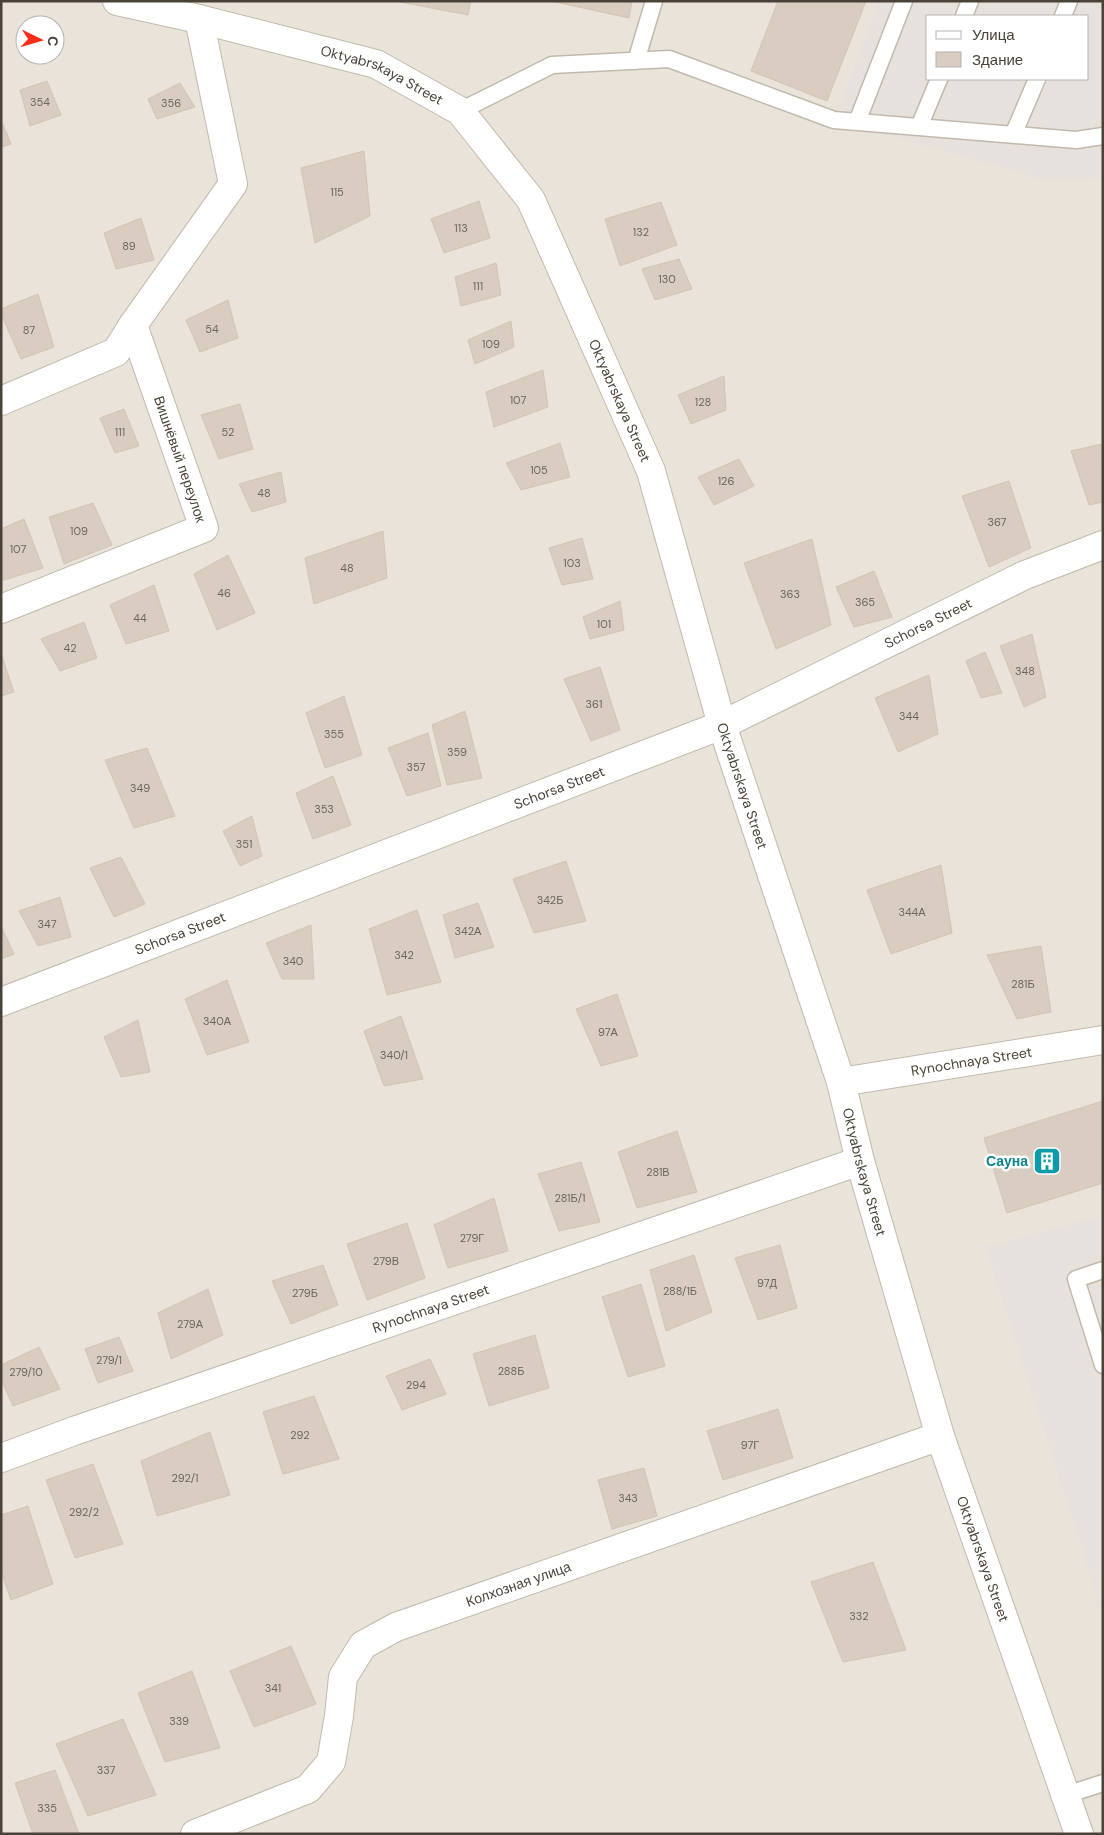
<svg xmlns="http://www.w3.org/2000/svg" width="1104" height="1835" font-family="'DM Sans',sans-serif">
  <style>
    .residential { fill: #eae3d9; fill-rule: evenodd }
    .industrial { fill: #e6e1dc; fill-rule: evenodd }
    .building { fill: #d8cdc0; stroke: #d3c4b3 }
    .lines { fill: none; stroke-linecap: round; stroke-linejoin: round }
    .service-casing { stroke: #c2b9ad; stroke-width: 19 }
    .minor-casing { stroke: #c2b9ad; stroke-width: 30 }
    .tertiary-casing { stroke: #c2b9ad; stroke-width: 30 }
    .service { stroke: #fff; stroke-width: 16 }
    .minor { stroke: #fff; stroke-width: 28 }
    .tertiary { stroke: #fff; stroke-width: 28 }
    .labels { text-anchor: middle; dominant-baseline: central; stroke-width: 5; stroke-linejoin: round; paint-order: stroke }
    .number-label { font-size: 11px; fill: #6e655a }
    .street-label { font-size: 14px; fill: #4a4238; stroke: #fff }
    .culture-label { font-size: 14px; font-weight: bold; fill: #0d838f; stroke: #fff; text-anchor: end }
  </style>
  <rect width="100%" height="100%" fill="#f6f2eb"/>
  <path class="residential" d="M1,1H1103V1834H1ZM928,16H1088V79H928ZM25,25H55V55H25Z"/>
  <path class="industrial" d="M879,1H1103V178L1048,181L834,120ZM928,16H1088V79H928Z
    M1103,1215V1615L985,1247Z"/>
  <path class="building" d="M395,1H471L468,15Z
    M551,1H632L629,18Z
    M778,1H866L827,101L751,71Z
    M47,81L61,115L30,126L20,90Z
    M180,83L195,107L157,119L148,99Z
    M1,120L11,144L1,147Z
    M364,151L370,216L315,243L301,168Z
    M479,201L490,238L444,253L431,219Z
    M661,202L677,245L620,266L605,219Z
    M141,218L154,260L116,269L104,233Z
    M679,259L692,289L655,300L642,269Z
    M496,263L501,295L461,306L455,277Z
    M38,294L54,347L21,359L1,314V309Z
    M228,300L238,338L200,352L186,320Z
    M511,321L514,347L475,364L468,340Z
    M543,370L548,407L494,427L486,392Z
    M724,376L726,410L691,424L678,395Z
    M240,404L253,449L219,459L201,415Z
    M124,409L139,446L115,453L100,418Z
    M560,443L570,477L521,490L506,463Z
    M1102,444L1103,502L1089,505L1071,451Z
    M739,459L754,486L714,505L698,477Z
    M281,472L286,502L252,512L239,484Z
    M1009,481L1031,548L989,567L962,496Z
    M93,503L112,545L64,564L49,517Z
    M24,519L43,568L1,581V529Z
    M383,531L387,578L314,604L305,558Z
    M582,538L593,579L562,585L549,548Z
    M812,539L831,625L776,649L744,563Z
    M228,555L255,613L217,630L194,574Z
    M874,571L892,617L854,627L836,587Z
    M154,585L169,631L126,644L110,605Z
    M620,601L624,630L590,639L583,617Z
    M84,622L97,658L60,671L41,639Z
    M1032,634L1046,697L1024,707L1000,646Z
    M985,652L1002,693L981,698L966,661Z
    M1,653L14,692L1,696Z
    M600,667L620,730L591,741L564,679Z
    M929,675L938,734L898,752L875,698Z
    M344,696L362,755L325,768L306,713Z
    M465,711L482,778L447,785L432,725Z
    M428,733L441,786L407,796L388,748Z
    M147,748L175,816L134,828L105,760Z
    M333,776L351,825L313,839L296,793Z
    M252,816L262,856L240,866L223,831Z
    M121,857L145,904L114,917L90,868Z
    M566,861L586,921L534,933L513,879Z
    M941,865L952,933L891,954L867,890Z
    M60,897L71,937L38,946L19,911Z
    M478,903L494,947L455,958L443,915Z
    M417,910L441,982L387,995L369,929Z
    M311,925L314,979H282L266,943Z
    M1,926L14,954L1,959Z
    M1041,946L1051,1012L1017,1019L987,955Z
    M227,980L249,1042L207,1055L185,999Z
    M617,994L638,1056L601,1066L576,1009Z
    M401,1016L423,1079L384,1086L364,1031Z
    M138,1020L150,1072L121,1077L104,1037Z
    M1103,1101V1183L1007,1213L984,1138Z
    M677,1131L697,1192L637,1208L618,1152Z
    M581,1162L600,1222L559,1231L538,1174Z
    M494,1198L508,1251L448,1268L434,1225Z
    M407,1223L425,1278L367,1300L347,1244Z
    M780,1245L797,1308L758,1320L735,1258Z
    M694,1255L712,1312L666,1331L650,1270Z
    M323,1265L338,1305L291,1324L272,1281Z
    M641,1284L665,1366L628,1377L602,1297Z
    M208,1289L223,1335L171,1359L158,1313Z
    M535,1335L549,1388L489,1406L473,1354Z
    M119,1337L133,1371L98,1383L85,1349Z
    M39,1347L60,1389L13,1406L1,1379V1365Z
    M430,1359L446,1394L402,1410L386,1376Z
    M314,1396L339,1459L283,1474L263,1412Z
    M778,1409L793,1458L723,1480L707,1431Z
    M210,1432L230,1495L157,1516L141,1461Z
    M93,1464L123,1544L75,1558L46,1480Z
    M644,1468L657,1516L612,1529L598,1480Z
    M28,1506L53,1584L11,1600L1,1571V1515Z
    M873,1562L906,1650L843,1662L811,1582Z
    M291,1646L316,1704L254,1727L230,1671Z
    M192,1671L220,1748L165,1762L138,1693Z
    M123,1719L156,1795L88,1816L56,1744Z
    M55,1770L79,1834H33L15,1783Z"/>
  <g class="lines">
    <g class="service-casing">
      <path id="service" d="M964,16L970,1
        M1063,16L1069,1
        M636,61L654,1
        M460,111L552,65L669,59L834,120L1076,140L1103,136
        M857,122L904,1
        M919,127L939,79
        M1013,135L1037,79
        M1103,1270L1076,1279L1103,1365
        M1066,1795L1103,1783"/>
    </g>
    <g class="minor-casing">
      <g id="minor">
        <path d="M1,401L116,352L133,325L233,184L199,19"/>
        <path d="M1,609L204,528L133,325"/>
        <path id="s1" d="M722,725L1025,575L1103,545"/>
        <path id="s2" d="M841,1082L1103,1040"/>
        <path id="s3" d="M1,1458L74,1431L860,1161"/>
        <path id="s4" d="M195,1834L308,1789L331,1762L339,1716L343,1677L363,1645L396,1627L940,1436"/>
      </g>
    </g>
    <g class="tertiary-casing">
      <g id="tertiary">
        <path id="s5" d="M117,1L199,19L376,64L460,111L531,200L651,471L722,725L841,1082L860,1161L940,1436L1079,1834"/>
        <path id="s6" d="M1,1002L722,725"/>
      </g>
    </g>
    <use href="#service" class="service"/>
    <use href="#minor" class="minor"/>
    <use href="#tertiary" class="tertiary"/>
  </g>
  <defs>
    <g id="building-square" transform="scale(1.4375)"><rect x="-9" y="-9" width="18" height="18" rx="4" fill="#0f9aa8" stroke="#fff"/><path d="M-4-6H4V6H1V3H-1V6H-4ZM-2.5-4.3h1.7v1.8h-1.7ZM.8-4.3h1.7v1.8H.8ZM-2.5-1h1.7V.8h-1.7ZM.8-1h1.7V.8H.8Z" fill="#fff"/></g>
  </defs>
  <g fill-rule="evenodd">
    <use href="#building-square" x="1047" y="1161"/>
  </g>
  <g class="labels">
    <g class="number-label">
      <text x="40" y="102">354</text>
      <text x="171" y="103">356</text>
      <text x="337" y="192">115</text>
      <text x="461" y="228">113</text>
      <text x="641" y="232">132</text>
      <text x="129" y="246">89</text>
      <text x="667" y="279">130</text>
      <text x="478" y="286">111</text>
      <text x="212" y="329">54</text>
      <text x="29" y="330">87</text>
      <text x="491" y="344">109</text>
      <text x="518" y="400">107</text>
      <text x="703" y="402">128</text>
      <text x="120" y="432">111</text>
      <text x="228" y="432">52</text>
      <text x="539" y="470">105</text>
      <text x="726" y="481">126</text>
      <text x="264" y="493">48</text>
      <text x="997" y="522">367</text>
      <text x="79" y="531">109</text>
      <text x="18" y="549">107</text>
      <text x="572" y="563">103</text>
      <text x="347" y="568">48</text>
      <text x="224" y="593">46</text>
      <text x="790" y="594">363</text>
      <text x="865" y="602">365</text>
      <text x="140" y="618">44</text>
      <text x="604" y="624">101</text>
      <text x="70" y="648">42</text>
      <text x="1025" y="671">348</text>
      <text x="594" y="704">361</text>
      <text x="909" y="716">344</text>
      <text x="334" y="734">355</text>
      <text x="457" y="752">359</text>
      <text x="416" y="767">357</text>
      <text x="140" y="788">349</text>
      <text x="324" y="809">353</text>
      <text x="244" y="844">351</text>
      <text x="550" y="900">342Б</text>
      <text x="912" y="912">344А</text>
      <text x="47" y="924">347</text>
      <text x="468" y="931">342А</text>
      <text x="404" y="955">342</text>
      <text x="293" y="961">340</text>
      <text x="1023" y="984">281Б</text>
      <text x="217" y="1021">340А</text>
      <text x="608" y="1032">97А</text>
      <text x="394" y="1055">340/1</text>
      <text x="658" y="1172">281В</text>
      <text x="570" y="1198">281Б/1</text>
      <text x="472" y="1238">279Г</text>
      <text x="386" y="1261">279В</text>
      <text x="767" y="1283">97Д</text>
      <text x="680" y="1291">288/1Б</text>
      <text x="305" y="1293">279Б</text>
      <text x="190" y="1324">279А</text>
      <text x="109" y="1360">279/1</text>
      <text x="511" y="1371">288Б</text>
      <text x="26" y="1372">279/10</text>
      <text x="416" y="1385">294</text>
      <text x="300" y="1435">292</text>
      <text x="750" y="1445">97Г</text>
      <text x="185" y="1478">292/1</text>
      <text x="628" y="1498">343</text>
      <text x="84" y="1512">292/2</text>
      <text x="859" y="1616">332</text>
      <text x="273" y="1688">341</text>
      <text x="179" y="1721">339</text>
      <text x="106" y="1770">337</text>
      <text x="47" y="1808">335</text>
    </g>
    <g class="street-label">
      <text stroke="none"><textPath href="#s5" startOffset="276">Oktyabrskaya Street</textPath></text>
      <text stroke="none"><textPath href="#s5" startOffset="696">Oktyabrskaya Street</textPath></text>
      <text transform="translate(180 459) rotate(71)">Вишнёвый переулок</text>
      <text stroke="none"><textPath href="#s1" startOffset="230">Schorsa Street</textPath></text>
      <text stroke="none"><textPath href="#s5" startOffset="1101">Oktyabrskaya Street</textPath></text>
      <text stroke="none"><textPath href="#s6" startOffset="598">Schorsa Street</textPath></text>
      <text stroke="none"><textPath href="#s6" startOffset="192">Schorsa Street</textPath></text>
      <text stroke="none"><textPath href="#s2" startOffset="132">Rynochnaya Street</textPath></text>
      <text stroke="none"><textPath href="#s5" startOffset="1506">Oktyabrskaya Street</textPath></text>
      <text stroke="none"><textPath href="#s3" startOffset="455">Rynochnaya Street</textPath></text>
      <text stroke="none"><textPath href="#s5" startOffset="1911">Oktyabrskaya Street</textPath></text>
      <text stroke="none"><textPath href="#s4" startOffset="448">Колхозная улица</textPath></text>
    </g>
    <g class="culture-label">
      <text x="1028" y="1161">Сауна</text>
    </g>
  </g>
  <rect width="1104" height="1835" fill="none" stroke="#4a4238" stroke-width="5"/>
  <rect x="926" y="15" width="162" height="65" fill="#ffffff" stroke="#b7b3af"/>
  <rect x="936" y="31" width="25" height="8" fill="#ffffff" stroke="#b7b3af"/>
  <text x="972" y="40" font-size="15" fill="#4a4238">Улица</text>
  <rect x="936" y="52" width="25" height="15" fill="#d8cdc0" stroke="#b7b3af"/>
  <text x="972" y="65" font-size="15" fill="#4a4238">Здание</text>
  <g transform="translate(40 40) rotate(95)"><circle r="24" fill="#ffffff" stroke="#b7b3af"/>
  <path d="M0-4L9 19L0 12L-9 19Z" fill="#fe2d1a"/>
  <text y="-8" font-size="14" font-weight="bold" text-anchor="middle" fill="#4a4238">С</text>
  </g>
</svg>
